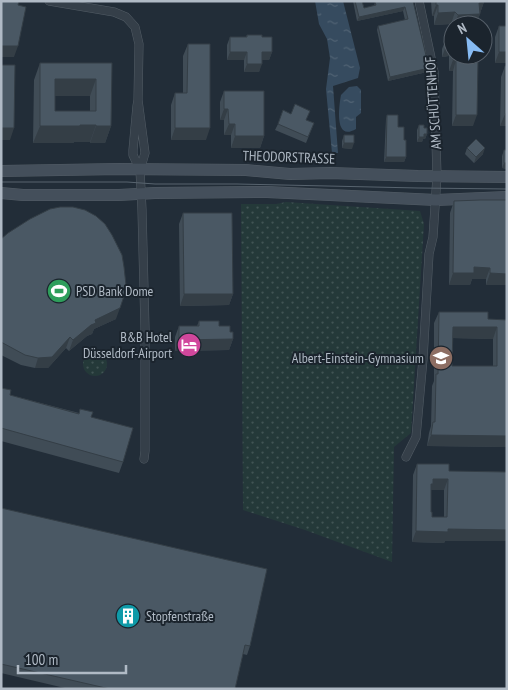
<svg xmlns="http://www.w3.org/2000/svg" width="508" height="690" font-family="'PT Sans Narrow',sans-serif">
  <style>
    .grass { fill: url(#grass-dots) }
    .water { fill: url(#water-ripples) }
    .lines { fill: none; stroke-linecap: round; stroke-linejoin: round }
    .street-casing { stroke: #535d66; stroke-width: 9 }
    .secondary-casing { stroke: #535d66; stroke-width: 12 }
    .street { stroke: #353f49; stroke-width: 8 }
    .secondary { stroke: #444f5b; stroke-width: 11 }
    .tram { stroke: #58646f; stroke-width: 1 }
    .wall { fill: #404c56; fill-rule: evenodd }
    .shaded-wall { fill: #343e46 }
    .building { fill: #4a5864; stroke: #343e46; fill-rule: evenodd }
    .labels { text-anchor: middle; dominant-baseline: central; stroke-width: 4; stroke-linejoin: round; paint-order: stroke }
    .street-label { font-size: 14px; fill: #b0bac5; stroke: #1b242d }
    .poi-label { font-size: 14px; fill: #b0bac5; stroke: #1b242d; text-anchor: start }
  </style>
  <defs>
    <pattern id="grass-dots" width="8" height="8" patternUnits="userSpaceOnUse" patternTransform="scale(1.25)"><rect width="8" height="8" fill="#243939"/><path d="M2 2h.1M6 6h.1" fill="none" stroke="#415454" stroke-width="1.8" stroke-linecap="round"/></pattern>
    <pattern id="water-ripples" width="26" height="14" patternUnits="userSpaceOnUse" patternTransform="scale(1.25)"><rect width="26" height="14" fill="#364b5f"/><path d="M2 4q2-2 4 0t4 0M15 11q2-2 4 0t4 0" fill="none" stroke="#516374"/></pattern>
  </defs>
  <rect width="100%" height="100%" fill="#222d38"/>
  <path class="grass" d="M286,202L420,211L424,224L411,433L394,447L392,562L305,530L243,510L241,204H276Z
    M83 364a12 12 0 1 1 24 0a12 12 0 1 1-24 0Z"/>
  <path class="water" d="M315,1H343L360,68L358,78L333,86L338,153H332L326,89L330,58L327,39L319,24Z
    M357,86L361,90V113L356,117V129C334,142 339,106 341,95L349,87Z"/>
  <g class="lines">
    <g class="street-casing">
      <path id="street" d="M49,1L114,12L126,17L135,27L139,44L138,100L145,153L140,170
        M138,100L137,106L133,150V155L140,170L142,210L145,329V451L144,459
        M406,457L416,437L423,359L429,254L433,237L437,176L434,72L419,1"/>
    </g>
    <g class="secondary-casing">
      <path id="secondary" d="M1,171L119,169L246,170L290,174L331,173L418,176L507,177
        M1,193L23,195H119L155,193L267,192L436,200L507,197"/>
    </g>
    <use href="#street" class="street"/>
    <use href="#secondary" class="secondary"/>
    <path class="tram" d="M1,182H127L155,184H237L418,188L507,189"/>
  </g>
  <path class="wall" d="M353,1H362L364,8L374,6L375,2L413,1L427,72L388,81L377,30L378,26L405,20L403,11L357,21Z
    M431,1H484V2L476,25H453L451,24L434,25V16H432Z
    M499,26L507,63H495V37Z
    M247,35L262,37L272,52L269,60H262L259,72H244V60H227V45L230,37H246Z
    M446,39H453V55H480L478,63L473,126H452L453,71H449V56L442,57V49Z
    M188,44L206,140H171V105L175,93H183V56Z
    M40,63H112L111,126L105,143H90V142H74L73,143H33L34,80ZM55,96H90V111H55Z
    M505,66H507V126H500L501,77Z
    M224,91L264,136L260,148H231V135H224V120H220V102Z
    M387,115L398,127L404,140L406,157L404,162H384L386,119Z
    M306,120L314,123L306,143L275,130L278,124Z
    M419,125L424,128L427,134L425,139H423L422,142H417V130Z
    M344,135L352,149L342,148V141Z
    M467,148L483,154L474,163L465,154Z
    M507,148V169L502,168V156L504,150H506Z
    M507,200V285H486V279H472L470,285H449L450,213L454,201Z
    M183,213L233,294L229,305L180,306L179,224Z
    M1,239L116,319L94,329L92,334L87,336L69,351L66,348L48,368H35L21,365L1,355Z
    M439,312L488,319L507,320V447L427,446L429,433L431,426L432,386L434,381V323ZM453,338L493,339V366H452Z
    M199,321L219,326L230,332L233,339L229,350L175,351V337L179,326H197Z
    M1,388L10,395L79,413L80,409L91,417L123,462L119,473L1,441Z
    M417,464L449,471L507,472L445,541L444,543L412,542L413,475ZM431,490H444V517H432L431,512Z
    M1,508L250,646L247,655L243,654L235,689H69L1,673Z"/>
  <path class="shaded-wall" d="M484,2L480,13L479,3Z
    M436,5H438L434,16H432Z
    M405,7L403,11L357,21L359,17Z
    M455,12L451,24L434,25L438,13Z
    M480,14L476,25H455L458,15Z
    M1,46H18L14,57H1Z
    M446,46H453L449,56L442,57Z
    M230,52H247L244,60H227Z
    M262,52H272L269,60H259Z
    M499,52H507V63H495Z
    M453,60H456L453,71H449Z
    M247,64H262L259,72H244Z
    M429,68L427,72L388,81L390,77Z
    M55,79H96L90,96H49Z
    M224,109H228L224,120H220Z
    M505,114H507V126H500Z
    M456,115H477L473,126H452Z
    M229,124H235L231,135H224Z
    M80,125H96L90,142H74L73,143H33L40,126Z
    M96,126H111L105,143H90Z
    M1,128H14L10,140H1Z
    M175,128H210L206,140H171Z
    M424,134H427L425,139H423L422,142H417L419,137Z
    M235,136H264L260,148H231Z
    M344,143H354L352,149L342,148Z
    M485,148L483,154L474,163L476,157Z
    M386,157H406L404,162H384Z
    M504,163H507V169L502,168Z
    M474,267L490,268L486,279H472L470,285H449L453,273Z
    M490,273L507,274V285H486Z
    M184,294H233L229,305L180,306Z
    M120,308L116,319L94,329L92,334L87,336L69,351L73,340L95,320Z
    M453,327H497L493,339L449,338Z
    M70,337L66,348L48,368H35L38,358Z
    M233,339L229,350L175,351L179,340Z
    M431,435L507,436V447L427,446Z
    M433,479H448L444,490H431L427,495Z
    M448,529L507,530V541H445L444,543L412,542L416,531Z"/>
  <path class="building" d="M1,1H19L18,5L26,7L18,46H1Z
    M355,1H362L364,8L376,5L375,2L377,1H413L429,68L390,77L378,26L408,19L405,7L359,17Z
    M436,1H484V2L479,3L480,14L458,15L455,12L438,13V5H436Z
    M499,26H507V52H499Z
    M247,35H262V37H272V52H262V64H247V52H230V37H247Z
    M446,39H453V55H479V60H478L477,115H456V60H453V46H446Z
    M188,44H210V128H175V93H187Z
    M40,63H112L111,126H96V125H80V126H40ZM55,79H96V111H55Z
    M1,65H15L14,128H1Z
    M505,66H507V114H505Z
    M224,91H264V136H235V124H229L228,109H224Z
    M295,104L310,111L306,120L314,123L308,137L278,124L283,110L291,114Z
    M387,115H398V127H404V140H406V157H386Z
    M419,125H424V128H427V134H424V137H419Z
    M344,135H354V143H344Z
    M476,139L485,148L476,157L467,148Z
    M504,150H507V163H504Z
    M480,200H507V274L490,273V268L474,267V273H453L454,201Z
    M60,207H73L85,210L96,216L105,224L112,235L122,255L124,267L126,285L124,296L120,308L95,320L96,323L91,325L73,340L70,337L52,357L38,358L25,355L1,342V239L8,233L30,219L50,209Z
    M183,213H232L233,294H184Z
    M439,312H488V319L507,320V436L431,435L433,422H435L436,374H438ZM453,327H497V366H452Z
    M199,321H219V326H230V332H233V339L179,340V326H199Z
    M1,388L11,390L10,395L79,414L80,409L93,412L91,417L133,428L123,462L1,428Z
    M417,464H449V471L507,472V530L448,529V532L416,531ZM433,479H448L447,517H432V512H431V484H433Z
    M1,508L267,569L250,646L245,645L235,689H110L1,664Z"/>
  <defs>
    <g id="stadium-disc" transform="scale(1.25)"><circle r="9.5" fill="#2e9e5b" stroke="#1b242d"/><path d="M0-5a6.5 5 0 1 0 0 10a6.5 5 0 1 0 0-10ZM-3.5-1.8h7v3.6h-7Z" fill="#fff"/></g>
    <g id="hotel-disc" transform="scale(1.25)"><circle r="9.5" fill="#d1479c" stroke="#1b242d"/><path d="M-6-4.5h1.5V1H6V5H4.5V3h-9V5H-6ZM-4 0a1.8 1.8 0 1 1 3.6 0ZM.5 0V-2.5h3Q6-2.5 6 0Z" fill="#fff"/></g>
    <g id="school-disc" transform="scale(1.25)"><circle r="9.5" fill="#8d6e63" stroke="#1b242d"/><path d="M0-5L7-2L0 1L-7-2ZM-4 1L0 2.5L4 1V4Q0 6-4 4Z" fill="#fff"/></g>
    <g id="building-disc" transform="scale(1.25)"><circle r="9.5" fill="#0f9aa8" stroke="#1b242d"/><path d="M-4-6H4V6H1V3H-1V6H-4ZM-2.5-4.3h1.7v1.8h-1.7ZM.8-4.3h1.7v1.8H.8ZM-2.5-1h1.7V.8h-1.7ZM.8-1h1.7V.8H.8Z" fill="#fff"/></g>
  </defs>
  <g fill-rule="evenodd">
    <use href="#stadium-disc" x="59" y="291"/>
    <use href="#hotel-disc" x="189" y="345"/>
    <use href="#school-disc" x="441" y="358"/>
    <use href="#building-disc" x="128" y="616"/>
  </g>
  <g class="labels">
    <g class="street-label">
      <text transform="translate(433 103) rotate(-94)">AM SCHÜTTENHOF</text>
      <text transform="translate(289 157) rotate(2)">THEODORSTRASSE</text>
    </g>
    <g class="poi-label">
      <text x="76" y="291">PSD Bank Dome</text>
      <text x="172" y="337" text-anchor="end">B&amp;B Hotel<tspan x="172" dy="16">Düsseldorf-Airport</tspan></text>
      <text x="424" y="358" text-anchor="end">Albert-Einstein-Gymnasium</text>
      <text x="146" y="616">Stopfenstraße</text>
    </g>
  </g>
  <rect width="508" height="690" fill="none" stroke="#b0bac5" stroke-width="5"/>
  <g transform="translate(468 40) rotate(333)"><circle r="24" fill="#1b242d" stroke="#57606a"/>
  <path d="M0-4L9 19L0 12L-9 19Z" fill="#87bbf3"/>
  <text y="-8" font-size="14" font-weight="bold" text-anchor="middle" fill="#b0bac5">N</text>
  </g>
  <path d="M18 665v8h108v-8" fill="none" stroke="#b0bac5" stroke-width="2.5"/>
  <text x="25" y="665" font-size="15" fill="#b0bac5" stroke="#1b242d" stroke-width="4" paint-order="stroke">100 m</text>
</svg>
